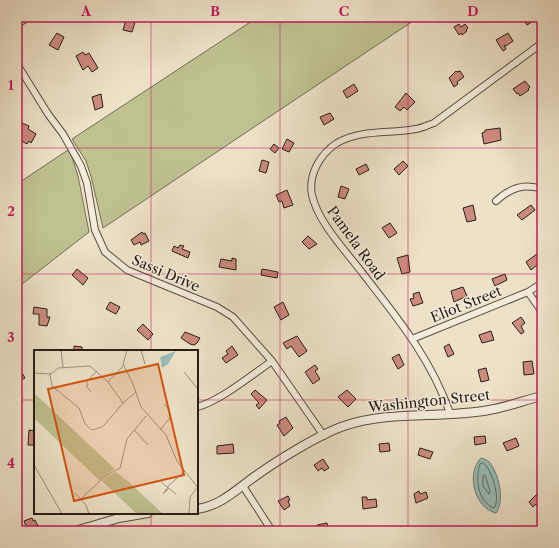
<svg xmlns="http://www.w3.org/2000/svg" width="559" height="548" font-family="'Libre Caslon Text',serif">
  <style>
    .green { fill: #bfc191; stroke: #736f54 }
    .water { fill: #99bdb8; stroke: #6b7d77 }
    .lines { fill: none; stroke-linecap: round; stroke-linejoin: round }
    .shore { stroke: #606d67; stroke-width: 1 }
    .building { fill: #ce8b80; stroke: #271d16 }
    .minor-casing { stroke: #584e42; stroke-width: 8 }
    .tertiary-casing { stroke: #584e42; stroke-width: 10 }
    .minor { stroke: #f3ecdb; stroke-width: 6 }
    .tertiary { stroke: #f3ecdb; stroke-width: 8 }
    .grid { fill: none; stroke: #c2185b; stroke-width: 1; stroke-opacity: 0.55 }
    .labels { text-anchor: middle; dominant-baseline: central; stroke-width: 3; stroke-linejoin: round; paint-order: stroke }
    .street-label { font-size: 14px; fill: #271d16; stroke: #f3ecdb }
    .inset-road { fill: none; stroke: #9e9381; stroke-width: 1 }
    .view { fill: #d5530d; fill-opacity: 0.15; stroke: #d5530d; stroke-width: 2 }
    .inset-edge { fill: none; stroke: #271d16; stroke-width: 2 }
    .neatline { fill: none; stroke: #c2185b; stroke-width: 1.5 }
    .grid-label { font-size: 13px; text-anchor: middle; font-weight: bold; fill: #c2185b }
  </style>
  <rect width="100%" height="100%" fill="#ede2c8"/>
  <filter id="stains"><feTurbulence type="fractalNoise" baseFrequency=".005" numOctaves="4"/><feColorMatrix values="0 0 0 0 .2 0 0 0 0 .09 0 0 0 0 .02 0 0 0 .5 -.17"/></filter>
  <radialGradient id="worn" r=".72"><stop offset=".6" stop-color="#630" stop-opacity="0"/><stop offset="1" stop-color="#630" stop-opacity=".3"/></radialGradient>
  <path class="green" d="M258,17H419L103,228L91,176L86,161L72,139Z
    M68,150L72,157L78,176L89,232L17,288V184Z"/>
  <path class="water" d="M481,458C484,459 487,460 489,462C499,473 505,501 496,513C474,508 466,473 481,458Z"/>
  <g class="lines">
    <path class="shore" d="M483,463C492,468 501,500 494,508C478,502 475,479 480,464Z
      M485,475L490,491L489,494L483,486V476Z"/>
  </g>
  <path class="building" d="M127,17L136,19L132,32L123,30Z
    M522,17H540L527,25Z
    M459,24L461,27L465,24L468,28L466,30L467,31L462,35L461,33L459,35L454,27Z
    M57,33L64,37L58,50L49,45Z
    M508,33L513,41L506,46L504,45L506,49L503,51L496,40Z
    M83,52L85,55L89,53L98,68L92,72L88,66L83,70L76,56Z
    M456,71L457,72L460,71L464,77L457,82L458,84L454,87L449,78Z
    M525,81L530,87L528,89L529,90L520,96L518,93L517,94L513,89Z
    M354,84L358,91L347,98L343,91Z
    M406,93L415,102L407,110L404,107L400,111L395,107Z
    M101,94L103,107L95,110L92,97Z
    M330,113L334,119L324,125L320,117Z
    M17,121L29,126L28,129L36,134L31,143L29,141L27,144L18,139L20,135L17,133Z
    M500,128L501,140L484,144L482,133L485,132V130Z
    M287,139L294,143L289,152L282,149Z
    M274,144L279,148L275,153L270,149Z
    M262,160L269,162L266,173L259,171Z
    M403,161L408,166L399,175L394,169Z
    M366,164L369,170L359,175L356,169Z
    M341,186L349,189L345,199L338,197Z
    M287,190L293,205L284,208L282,201L279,202L276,195Z
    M473,205L476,220L467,222L463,208Z
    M531,205L535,210L522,220L517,215Z
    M390,223L397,233L389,238L382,228Z
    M142,232L143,234L145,233L149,241L141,245L140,242L134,245L131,240Z
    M308,236L317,244L309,249L302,242Z
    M180,245L184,246L182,249L190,252L188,258L172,251L174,246L178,248Z
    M537,254L542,261L531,270L526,262Z
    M408,255L410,272L402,274L397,258Z
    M232,258L236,259V270L219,267L221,259L232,261Z
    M77,269L88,278L83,285L72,275Z
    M262,269L278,272L277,278L261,275Z
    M505,274L507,280L495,286L492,279Z
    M463,287L467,296L454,302L451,291Z
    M419,292L423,303L413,306L410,299L414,298L413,294Z
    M110,302L120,307L116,314L106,309Z
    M283,302L289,315L281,320L274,307Z
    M34,307L47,309V317H50L47,326L39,325V314H33Z
    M521,317L525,323L521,326L524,332L521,334L512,323Z
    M143,324L153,334L148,340L137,330Z
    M491,331L494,340L482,343L479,335Z
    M185,332L200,338L197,343L194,345L190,344L181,338Z
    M297,336L307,351L299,357L291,346L287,349L283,343Z
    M449,344L454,354L448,357L444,347Z
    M74,346L82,347V351H74Z
    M232,346L238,355L226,363L222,358L228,354L226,351Z
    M399,354L404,365L398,369L392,358Z
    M532,361L534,374L524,375L523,362Z
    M17,364L25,378L19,381L17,378Z
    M315,365L318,369L315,371L320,379L313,384L305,372Z
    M486,368L489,380L481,382L478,370Z
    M255,390L267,400L259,409L256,405L259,403L251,394Z
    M347,390L356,399L348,407L338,397Z
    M286,417L293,428L284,436L277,425L280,423L279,421Z
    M29,430L35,431V445H28Z
    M485,436L486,443L475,445L474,437Z
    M516,438L519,446L507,451L503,443Z
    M389,443L390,451L380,452L379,444Z
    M233,444L234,453L217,454V446Z
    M420,448L433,452L430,459L418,455Z
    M323,459L329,468L324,471L322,468L318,471L314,465Z
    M419,491L420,494L426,492L428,498L416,503L414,494Z
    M537,494L542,500V504L539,507L536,504L533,507L529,502Z
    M288,496L290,500L288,501L290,506L284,510L278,501Z
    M362,497H367V500L376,499L377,507L363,509Z
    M32,518L33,521L35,520L38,526L36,527L37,529L28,531L24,521Z
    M327,523L329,530L318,531L317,525Z"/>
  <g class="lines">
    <g class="minor-casing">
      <path id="minor" d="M17,24L29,17
        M17,64L48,114L63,134L81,166L87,183L95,230L105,252L127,270L217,307L233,317L272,361L324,436
        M496,201C510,188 524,183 542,189
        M528,292L542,312
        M412,339L528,292L542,283
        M197,407C220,401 252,375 272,361
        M450,413C431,359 399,320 364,275C347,252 318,223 312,195C308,175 320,154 337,143C361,129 390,134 416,129C422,128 428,125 434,123L542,43
        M243,486L272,531"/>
    </g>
    <g class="tertiary-casing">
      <path id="tertiary" d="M197,509C221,506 238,488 257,475C278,460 320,434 344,426C391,410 441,419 489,410C507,407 525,400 542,396
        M75,531L119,518L148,513"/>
    </g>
    <use href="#minor" class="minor"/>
    <use href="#tertiary" class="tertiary"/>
  </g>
  <path class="grid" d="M151,17V351M280,17V531M408,17V531M17,148H542M17,274H542M17,400H35M197,400H542M151,513V531"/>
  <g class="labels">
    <g class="street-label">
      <text transform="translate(356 243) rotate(54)">Pamela Road</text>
      <text transform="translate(166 273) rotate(23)">Sassi Drive</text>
      <text transform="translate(466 304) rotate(-22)">Eliot Street</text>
      <text transform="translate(429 401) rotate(-6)">Washington Street</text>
    </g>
  </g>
  <g transform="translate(34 350)">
    <rect width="164" height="164" fill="#ede2c8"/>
    <path d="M0,43L81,119L65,130L0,68ZM82,122L96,133L129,164H103L67,130Z" fill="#bfc191"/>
    <path d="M142,1L134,14L128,18L126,7Z" fill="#99bdb8"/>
    <path class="inset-road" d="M27,0L29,17M93,0L89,14L99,34L107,57L132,85L143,111L164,138M107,0L111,14M150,22L164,39M0,23L17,24M74,32L90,15M57,42L53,37V31L63,21M89,53L74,32L56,16L24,18L16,25L18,36L45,58L51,74L58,80L68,77L72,73L90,52L102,42M100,80L114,95M126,80L136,68L135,59L130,54M0,115L28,164M127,132L142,144M133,137L151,121M134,137L129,144L135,138M41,143L52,155L55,164M47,149L70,127L86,118L93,89L112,66M155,164L156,147L164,137"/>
    <path class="view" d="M124,14L150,125L40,151L14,39Z"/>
    <rect width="164" height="164" class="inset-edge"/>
  </g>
  <rect width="559" height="548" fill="none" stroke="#ede2c8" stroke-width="44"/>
  <rect x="22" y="22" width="515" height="504" class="neatline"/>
  <g class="grid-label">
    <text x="86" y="16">A</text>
    <text x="215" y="16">B</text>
    <text x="344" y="16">C</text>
    <text x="473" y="16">D</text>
    <text x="11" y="90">1</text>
    <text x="11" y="216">2</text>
    <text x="11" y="342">3</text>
    <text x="11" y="468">4</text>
  </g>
  <rect width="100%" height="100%" filter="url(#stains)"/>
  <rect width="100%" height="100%" fill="url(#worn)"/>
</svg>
